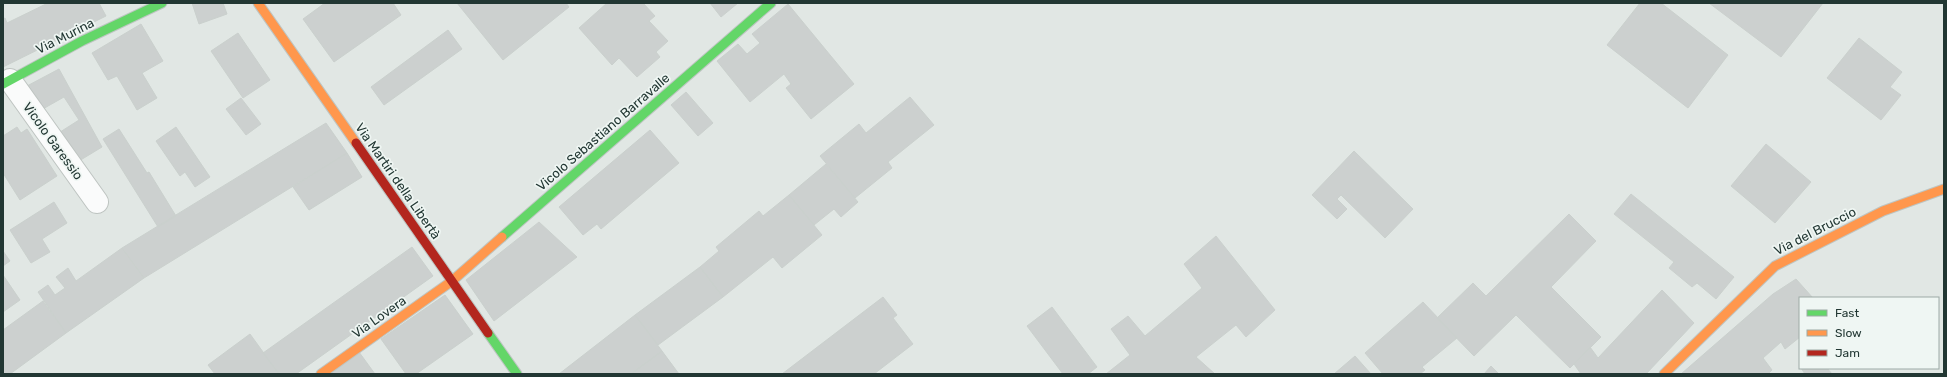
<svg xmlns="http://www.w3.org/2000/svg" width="1947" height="377" font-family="Rubik,sans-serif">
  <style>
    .building { fill: #ccd0cf; stroke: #cad0cd }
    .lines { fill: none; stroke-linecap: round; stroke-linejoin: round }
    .street-casing { stroke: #bec4c1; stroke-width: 24 }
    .fast-casing { stroke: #bec5c2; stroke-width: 11 }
    .slow-casing { stroke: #bec5c2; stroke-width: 11 }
    .jam-casing { stroke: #bec5c2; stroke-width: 11 }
    .street { stroke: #fafbfb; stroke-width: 22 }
    .fast { stroke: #63d668; stroke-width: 9 }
    .slow { stroke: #ff974d; stroke-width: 9 }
    .jam { stroke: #b3261e; stroke-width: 9 }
    .labels { text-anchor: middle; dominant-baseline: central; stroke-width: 3.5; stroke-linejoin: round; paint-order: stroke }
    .street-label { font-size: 13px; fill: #223733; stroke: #eff6f3 }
  </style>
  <rect width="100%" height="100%" fill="#e1e7e4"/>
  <path class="building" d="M48,3H99L106,16L3,67V19L5,18L7,23Z
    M192,3H223L227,14L199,24Z
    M325,3H393L401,15L334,62L303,19Z
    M457,3H528L529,5L531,3H566L569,7L503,60Z
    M607,3H643L655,16L649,21L668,41L656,52L660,57L637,77L619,58L612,65L579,28Z
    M710,3H738L721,17Z
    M1640,3H1661L1728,55L1688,108L1607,45Z
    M1709,3H1823L1781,57Z
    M788,4L854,84L811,119L786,88L791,84L784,74L750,102L717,61L738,44L747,54L760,43L752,34Z
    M141,24L163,61L142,73L157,98L137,110L117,76L108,80L92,53Z
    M448,30L462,49L384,105L371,87Z
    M238,33L270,80L243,98L211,51Z
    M1859,38L1902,72L1890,87L1901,95L1881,120L1827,78Z
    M59,69L102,147L74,164L57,134L79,120L64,97L41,110L27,86Z
    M686,92L713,123L698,136L671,105Z
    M910,97L934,125L888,162L892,168L855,198L820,156L859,124L866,133Z
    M241,98L261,124L246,135L226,109Z
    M326,123L347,153L144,278L122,248Z
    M17,127L21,133L27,129L57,176L20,200L3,173V136Z
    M176,127L210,177L195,187L185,172L180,176L156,141Z
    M119,129L147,173L149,172L176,216L158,227L103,139Z
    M650,130L679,163L601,229L597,224L583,235L559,207Z
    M1766,144L1811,182L1775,223L1731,186Z
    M1354,151L1413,209L1385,238L1341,195L1337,199L1347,209L1337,219L1312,195Z
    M347,153L362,177L309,210L293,187Z
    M826,164L858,202L841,217L834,209L814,225L789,195Z
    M1631,194L1734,277L1716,299L1697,283L1692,287L1669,268L1674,262L1614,214Z
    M789,195L822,235L782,268L773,257L723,297L700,267L719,251L716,247L759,211L763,216Z
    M54,202L67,223L42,239L50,252L31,263L10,230Z
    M1569,214L1596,241L1551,287L1601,337L1570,368L1516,315L1474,356L1437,318L1473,283L1486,296Z
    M539,222L577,257L494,321L466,280Z
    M1216,236L1275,310L1246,337L1236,325L1196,357L1215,374H1106L1130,355L1111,329L1128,316L1145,336L1202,288L1184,264Z
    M412,247L433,276L296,374H279L263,353Z
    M122,248L144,278L66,333L38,292L48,285L55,295L65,288L56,277L68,268L76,281Z
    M3,251L10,261L3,266Z
    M700,267L723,297L658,345L635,315Z
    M3,275L20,300L3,312Z
    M1796,279L1813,298H1800V337L1785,349L1781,342L1763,358L1772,370L1768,374H1681L1773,294Z
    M1662,290L1694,323L1646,374H1581L1574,364L1590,347L1598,358Z
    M445,295L473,334L416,374H406L381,339Z
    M883,297L897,315L893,318L913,344L874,374H782Z
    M43,301L66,333L10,374H3V330Z
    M1423,302L1457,338L1422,367L1425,370L1420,374H1383L1365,353Z
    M1052,307L1097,367L1088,374H1063L1027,326Z
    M635,315L662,351L631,374H559Z
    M250,334L279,374H215L208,365Z
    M662,351L679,374H631Z
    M359,352L375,374H329Z
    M1355,356L1371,374H1334Z
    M1491,366L1499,374H1484Z
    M1801,368H1827L1832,374H1805Z"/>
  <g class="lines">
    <g class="street-casing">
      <path id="street" d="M10,80L97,202"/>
    </g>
    <g class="fast-casing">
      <path id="fast" d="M3,84L82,41L162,3
        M502,237L771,3
        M488,333L517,374"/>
    </g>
    <g class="slow-casing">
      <path id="slow" d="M258,3L356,143
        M321,374L452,281L502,237
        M1664,374L1775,266L1883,211L1944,189"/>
    </g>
    <g class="jam-casing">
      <path id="jam" d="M356,143L488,333"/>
    </g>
    <use href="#street" class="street"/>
    <use href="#fast" class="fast"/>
    <use href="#slow" class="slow"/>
    <use href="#jam" class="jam"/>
  </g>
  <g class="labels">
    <g class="street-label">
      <text transform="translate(65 36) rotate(-27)">Via Murina</text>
      <text transform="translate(603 132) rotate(-41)">Vicolo Sebastiano Barravalle</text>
      <text transform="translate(53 141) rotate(54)">Vicolo Garessio</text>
      <text transform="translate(398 181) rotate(55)">Via Martiri della Libertà</text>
      <text transform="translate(1815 231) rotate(-27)">Via del Bruccio</text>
      <text transform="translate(379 317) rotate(-35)">Via Lovera</text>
    </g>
  </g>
  <rect width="1947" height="377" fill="none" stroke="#223733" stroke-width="8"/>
  <rect x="1799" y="297" width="140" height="72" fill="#eff6f3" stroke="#9daaa6"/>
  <rect x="1807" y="310" width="20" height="6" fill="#63d668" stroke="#9daaa6"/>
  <text x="1835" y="317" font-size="12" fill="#223733">Fast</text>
  <rect x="1807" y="330" width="20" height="6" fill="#ff974d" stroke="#9daaa6"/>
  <text x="1835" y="337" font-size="12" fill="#223733">Slow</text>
  <rect x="1807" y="350" width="20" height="6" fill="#b3261e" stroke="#9daaa6"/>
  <text x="1835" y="357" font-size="12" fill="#223733">Jam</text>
</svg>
